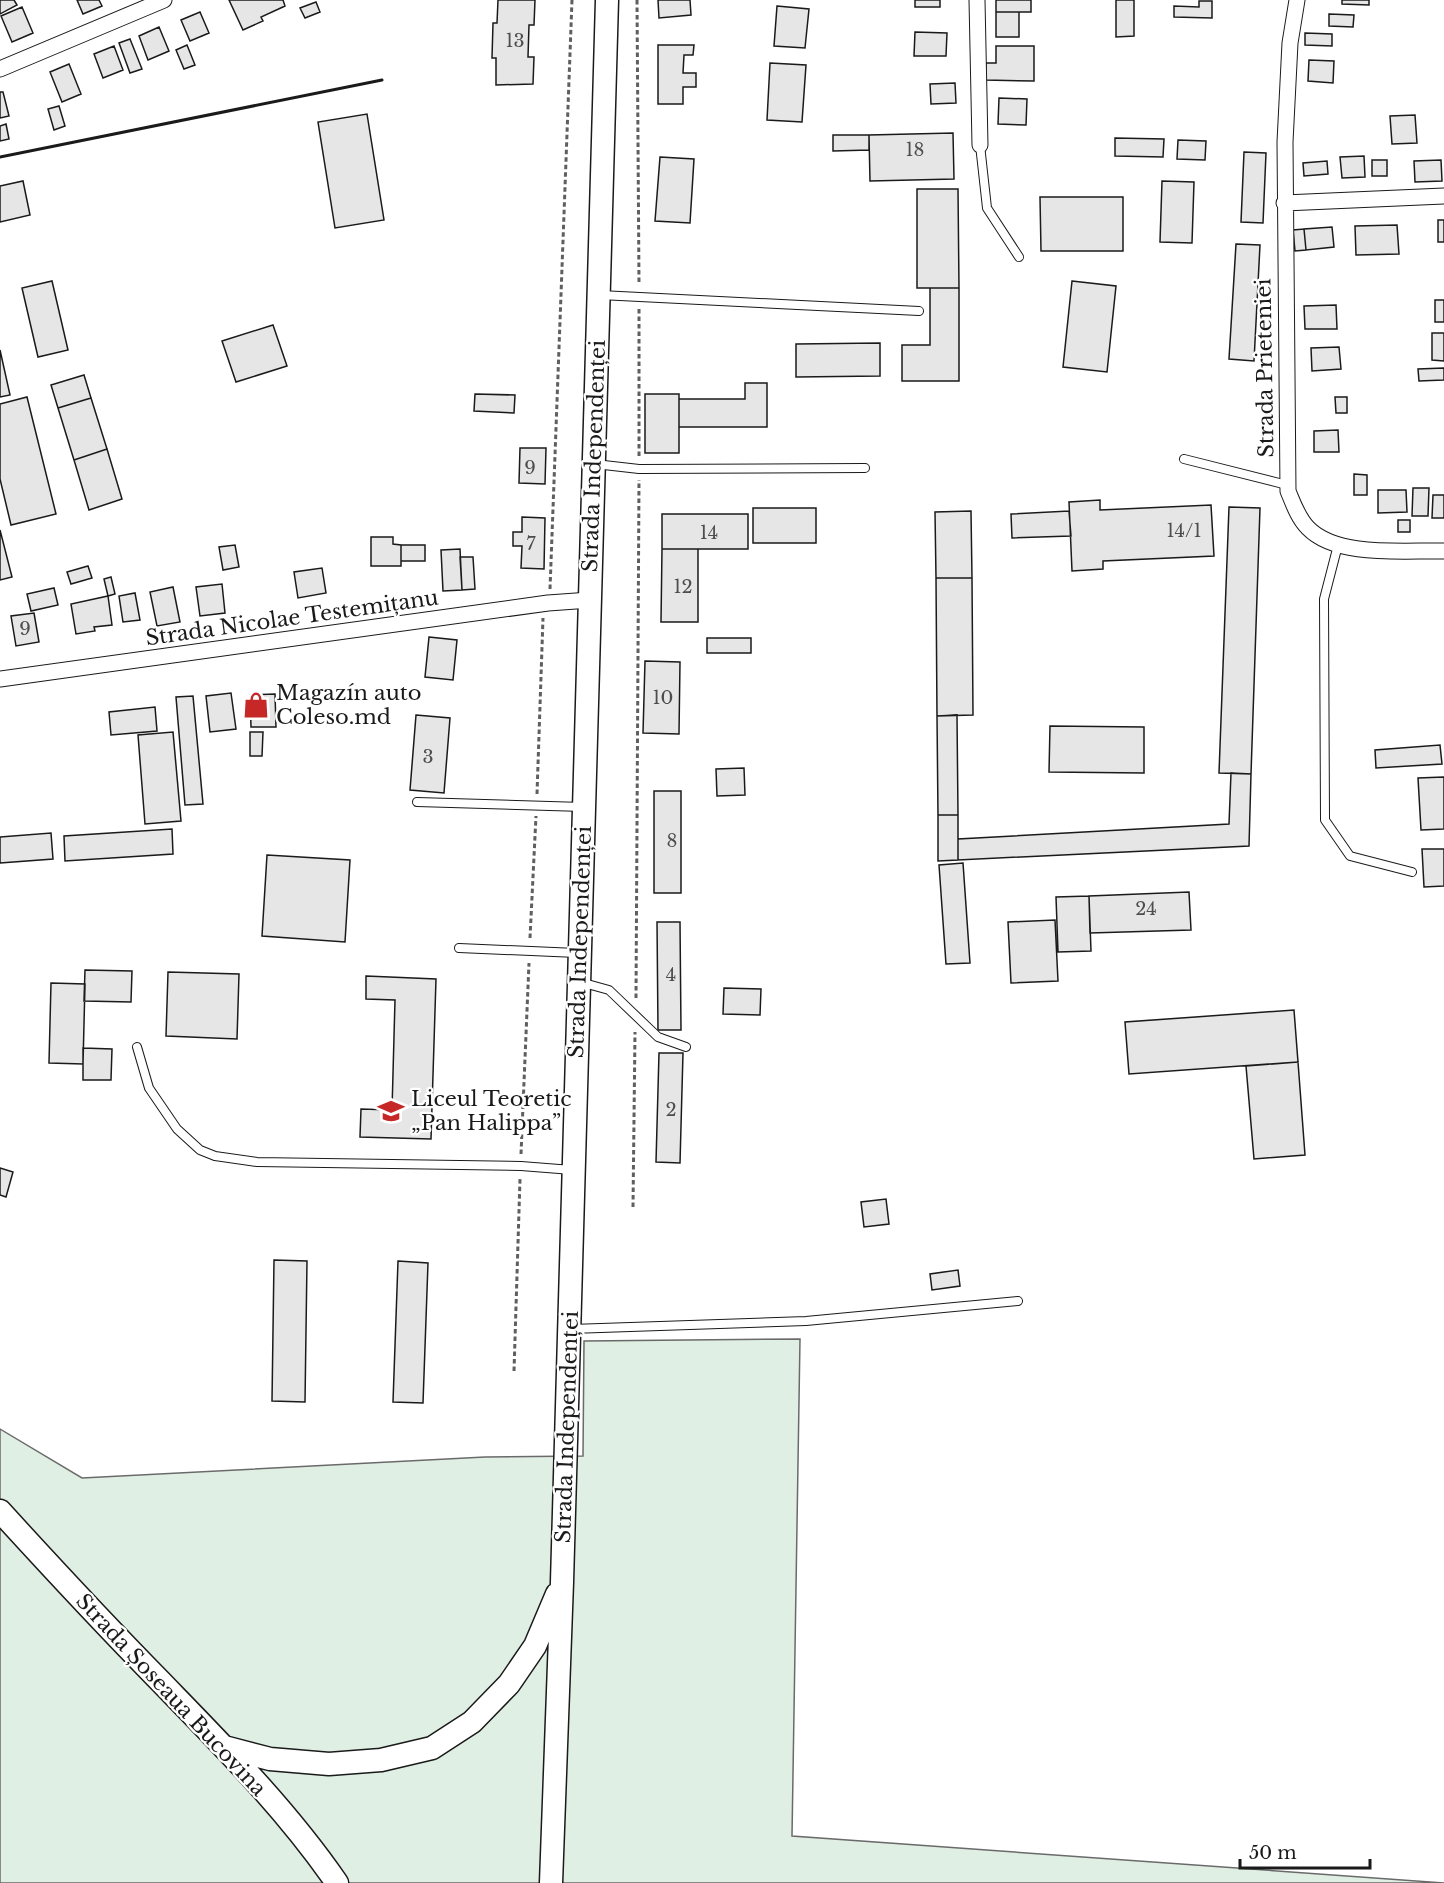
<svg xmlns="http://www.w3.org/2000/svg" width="1444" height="1883" font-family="'Libre Baskerville',serif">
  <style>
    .green { fill: #e0efe3; stroke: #6a6a6a; stroke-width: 1.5 }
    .building { fill: #e6e6e6; stroke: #1a1a1a; stroke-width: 1.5 }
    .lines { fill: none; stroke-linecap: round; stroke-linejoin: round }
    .lane-casing { stroke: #1a1a1a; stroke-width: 10 }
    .street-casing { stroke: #1a1a1a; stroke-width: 17 }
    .secondary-casing { stroke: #1a1a1a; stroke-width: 25 }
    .path { stroke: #5f5f5f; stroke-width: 3; stroke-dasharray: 4.5 3; stroke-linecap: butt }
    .lane { stroke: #fff; stroke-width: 8 }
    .street { stroke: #fff; stroke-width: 15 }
    .secondary { stroke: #fff; stroke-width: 22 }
    .wall { stroke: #1a1a1a; stroke-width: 3 }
    .labels { text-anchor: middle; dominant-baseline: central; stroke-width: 4.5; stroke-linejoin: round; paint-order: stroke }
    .number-label { font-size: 18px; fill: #4d4d4d }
    .street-label { font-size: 21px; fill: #1a1a1a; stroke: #fff }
    .poi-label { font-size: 21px; fill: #1a1a1a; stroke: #fff; text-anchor: start }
  </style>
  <rect width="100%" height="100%" fill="#fff"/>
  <path class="green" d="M800,1339L792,1836L1444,1883H0V1429L82,1478L485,1457L583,1456L584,1341Z"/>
  <path class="building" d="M0,0H14L17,5L0,14Z
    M77,0H99L102,6L83,14Z
    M229,0H283L285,6L261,17L263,21L243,30Z
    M498,0H535L534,25H529L528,57H534L533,84L496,85V58H492L493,23H497Z
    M658,0H690L691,15L659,18Z
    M915,0H940V7H915Z
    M996,0H1031V12H996Z
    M1116,0H1134V36L1116,37Z
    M1342,0H1369V5L1342,4Z
    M1199,1H1212V18L1174,17V6L1199,7Z
    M316,2L320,12L305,18L300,8Z
    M777,6L809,9L805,48L774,46Z
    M22,7L33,33L12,42L1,16Z
    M200,12L209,33L190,41L181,20Z
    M996,12H1019V37H996Z
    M1329,14L1354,15L1353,27L1329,26Z
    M159,27L169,51L148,60L139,36Z
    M915,32L947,33L946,56H914Z
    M1305,33L1332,34V46L1305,45Z
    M130,39L142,69L130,73L119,43Z
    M187,45L195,65L184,69L176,50Z
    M658,45H694L693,55H684L683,73H696V87H683V104H658Z
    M114,46L123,70L103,78L94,54Z
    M996,46H1034V81L985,80L986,63H996Z
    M1309,60L1334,61L1333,83L1308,81Z
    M770,63L806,65L802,122L767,120Z
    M69,64L81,94L62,102L50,72Z
    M955,83L956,103L931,104L930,84Z
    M0,92H3L9,116L0,118Z
    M999,98L1027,99L1026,125L998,124Z
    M59,106L65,126L54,130L48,109Z
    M367,114L384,220L335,228L318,122Z
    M1415,115L1417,143L1392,144L1390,116Z
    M6,124L9,139L0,141V126Z
    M953,133L954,179L870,181L869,135Z
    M833,135H869V150L833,151Z
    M1115,138L1164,139L1163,157L1115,156Z
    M1178,140L1206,141L1205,160L1177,159Z
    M1244,152L1266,153L1263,223L1241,222Z
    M1364,156L1365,177L1342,178L1340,157Z
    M660,157L694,159L690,223L655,221Z
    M1372,160H1387V176H1372Z
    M1441,160L1442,181L1415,182L1414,161Z
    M1327,161L1328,174L1304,176L1303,163Z
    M23,181L30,215L0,222V186Z
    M1162,181L1194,182L1192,243L1160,242Z
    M917,189H958L959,288H917Z
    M1040,197H1123V251H1041Z
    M1438,220H1444V242H1438Z
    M1397,225L1399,254L1356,255L1355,226Z
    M1332,227L1334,247L1306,250L1304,229Z
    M1304,229L1306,250L1295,251L1293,230Z
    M1236,244L1260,245L1254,361L1229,359Z
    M52,281L68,350L38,357L22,288Z
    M1072,281L1116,286L1107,372L1063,367Z
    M930,288H959V381H902V345H930Z
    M1435,300H1444V322H1435Z
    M1336,305L1337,329H1305L1304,306Z
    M273,325L287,366L236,382L222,341Z
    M1432,333H1444V361L1432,360Z
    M880,343V376L796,377V344Z
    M1339,347L1341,369L1312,371L1311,348Z
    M0,350L10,395L0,397Z
    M1444,368V380L1419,381L1418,369Z
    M84,375L91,398L58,408L51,385Z
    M745,383H767V427H679V399H745Z
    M475,394L515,395L514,413L474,411Z
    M645,394H679V453H645Z
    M27,397L56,514L11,525L0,479V404Z
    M1335,397H1347V413H1336Z
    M91,398L107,449L74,460L58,408Z
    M1338,430L1339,452H1314V431Z
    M520,448H546L545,484L519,483Z
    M107,449L122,499L89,510L74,460Z
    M1354,474L1367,475V495H1354Z
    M1413,488H1429L1428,516H1412Z
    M1378,490H1406L1407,512L1378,513Z
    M1433,495H1444V518H1432Z
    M1100,500V510L1211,505L1214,556L1103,561V569L1072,571L1069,502Z
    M1229,507L1260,508L1251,774L1219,773Z
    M753,508H816V543H753Z
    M971,511L972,578H936L935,512Z
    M1069,511L1071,536L1012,538L1011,514Z
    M662,514H748V549H662Z
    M522,517L545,518L544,569L521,568L522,546H513V532H522Z
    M1398,520H1410V532H1398Z
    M0,530L12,577L0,580Z
    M371,537H393V544L401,545V566H371Z
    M235,545L239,567L223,570L219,547Z
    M401,545H425V561H401Z
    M460,549L462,590L443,591L441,550Z
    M662,549H698V622H661Z
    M460,557H473L475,589L462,590Z
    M88,566L92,578L71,584L67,572Z
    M322,568L326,593L298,598L294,572Z
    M111,577L115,594L108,596L104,579Z
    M936,578H972L973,715L937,716Z
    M222,584L225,613L200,616L196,587Z
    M173,587L180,622L157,626L150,592Z
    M54,588L58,605L31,611L27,594Z
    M135,593L140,620L123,622L119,596Z
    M108,596L112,625L94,627L95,631L76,634L71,604Z
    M34,613L39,642L16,646L11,616Z
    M429,637L457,640L453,680L425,677Z
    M707,638H751V653H707Z
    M645,661L680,662L679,734L643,733Z
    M231,693L236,729L210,732L206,696Z
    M275,694L276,727H251L250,695Z
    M193,696L203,804L185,805L176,697Z
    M155,707L157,731L111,735L109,712Z
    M416,715L450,718L444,793L410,790Z
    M957,715L958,815H938L937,716Z
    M1050,726L1144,727V773L1049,772Z
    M173,732L181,821L145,824L138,735Z
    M250,732H263L262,756H250Z
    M1440,745L1442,764L1376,768L1375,750Z
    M744,768L745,795L717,796L716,769Z
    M1231,773L1251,774L1249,846L958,860V839L1229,824Z
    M1444,777V829L1421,830L1418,778Z
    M654,791H681V893H654Z
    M938,815H958V860L938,861Z
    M172,829L173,854L65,861L64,836Z
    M51,833L53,859L0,863V837Z
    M1422,849H1444V886L1424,887Z
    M267,855L350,860L345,942L262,936Z
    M963,863L970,963L946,964L939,865Z
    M1189,892L1191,930L1090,933L1089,896Z
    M1089,896L1091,951L1058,952L1056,897Z
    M1055,920L1058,981L1011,983L1008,922Z
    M657,922H680L681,1030H658Z
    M85,970L132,971L131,1002L84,1001Z
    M168,972L239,974L237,1039L166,1036Z
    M366,976L436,979L431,1139L360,1137L361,1109L392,1110L395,1000L366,999Z
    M51,983L85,984L83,1064L49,1063Z
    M724,988L761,989L760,1015L723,1014Z
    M1294,1010L1298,1062L1129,1074L1125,1022Z
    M83,1048L112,1049L111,1080H83Z
    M659,1053H683L680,1163L656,1162Z
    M1298,1062L1305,1155L1254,1159L1246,1066Z
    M0,1168L13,1172L6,1197L0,1195Z
    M886,1199L889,1224L864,1227L861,1202Z
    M274,1260L307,1261L305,1402L272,1401Z
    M398,1261L428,1263L423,1403L393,1402Z
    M958,1270L960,1286L932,1290L930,1274Z"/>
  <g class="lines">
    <g class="lane-casing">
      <path id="lane" d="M980,145L987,208L1019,257
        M600,295L919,311
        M1184,459L1287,485
        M595,464L639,469L865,468
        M1338,545L1324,599L1325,820L1350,856L1412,872
        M417,802L583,807
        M459,948L577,953
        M580,982L609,990L658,1037L686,1047
        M137,1047L149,1088L177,1129L200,1150L215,1156L257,1162L521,1166L572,1170
        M571,1329L806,1321L1018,1301"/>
    </g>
    <g class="street-casing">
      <path id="street" d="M977,0L980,145
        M1297,0L1290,43L1285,142L1288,491C1293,503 1298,518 1308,528C1337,558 1405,550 1444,551
        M0,69L164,0
        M1284,203L1444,196
        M0,679L548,603L590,600"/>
    </g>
    <g class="secondary-casing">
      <path id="secondary" d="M0,1511C52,1568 105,1625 160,1681C222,1745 286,1809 337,1883
        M224,1747L270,1759L329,1764L381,1760L432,1748L472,1722L509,1684L535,1646L557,1594
        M551,1883L562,1582L607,0"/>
    </g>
    <path class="path" d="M637,0L639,284
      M639,309V458
      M550,589L572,0
      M537,794L543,618
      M530,938L536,816
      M636,998L639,480
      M521,1154L529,963
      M633,1207L635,1032
      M514,1371L520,1179"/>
    <use href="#lane" class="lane"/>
    <use href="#street" class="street"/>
    <use href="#secondary" class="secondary"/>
    <path class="wall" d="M0,157L382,80"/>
  </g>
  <defs>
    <g id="shop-bare" transform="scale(2.07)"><path d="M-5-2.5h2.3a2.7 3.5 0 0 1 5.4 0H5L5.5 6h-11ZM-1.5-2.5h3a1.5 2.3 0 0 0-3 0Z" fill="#c62828" stroke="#fff" stroke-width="2.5" paint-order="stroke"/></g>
    <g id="school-bare" transform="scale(2.07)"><path d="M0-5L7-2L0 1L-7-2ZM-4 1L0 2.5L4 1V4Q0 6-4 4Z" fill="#c62828" stroke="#fff" stroke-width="2.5" paint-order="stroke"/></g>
  </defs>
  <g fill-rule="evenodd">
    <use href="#shop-bare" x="256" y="705"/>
    <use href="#school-bare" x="391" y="1111"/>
  </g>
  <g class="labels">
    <g class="number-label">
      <text x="515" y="41">13</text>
      <text x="915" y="150">18</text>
      <text x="530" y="468">9</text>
      <text x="1184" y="531">14/1</text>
      <text x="709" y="533">14</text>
      <text x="531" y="544">7</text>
      <text x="683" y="587">12</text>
      <text x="25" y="629">9</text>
      <text x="663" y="698">10</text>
      <text x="428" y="757">3</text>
      <text x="672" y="841">8</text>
      <text x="1146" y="909">24</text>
      <text x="671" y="975">4</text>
      <text x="671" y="1110">2</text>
    </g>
    <g class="street-label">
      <text transform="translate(1265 368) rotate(-91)">Strada Prieteniei</text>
      <text transform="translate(594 456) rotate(-88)">Strada Independenței</text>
      <text transform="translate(292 618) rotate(-8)">Strada Nicolae Testemițanu</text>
      <text transform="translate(580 942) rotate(-88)">Strada Independenței</text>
      <text transform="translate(567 1427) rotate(-88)">Strada Independenței</text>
      <text transform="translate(171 1695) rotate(47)">Strada Șoseaua Bucovina</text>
    </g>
    <g class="poi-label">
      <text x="276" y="693">Magazín auto<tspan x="276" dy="24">Coleso.md</tspan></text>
      <text x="411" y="1099">Liceul Teoretic<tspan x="411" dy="24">„Pan Halippa”</tspan></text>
    </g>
  </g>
  <path d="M1240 1859v9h130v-9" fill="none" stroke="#1a1a1a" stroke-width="3"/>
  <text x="1249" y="1859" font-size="18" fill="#1a1a1a" stroke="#ffffff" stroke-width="4.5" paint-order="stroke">50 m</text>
</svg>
